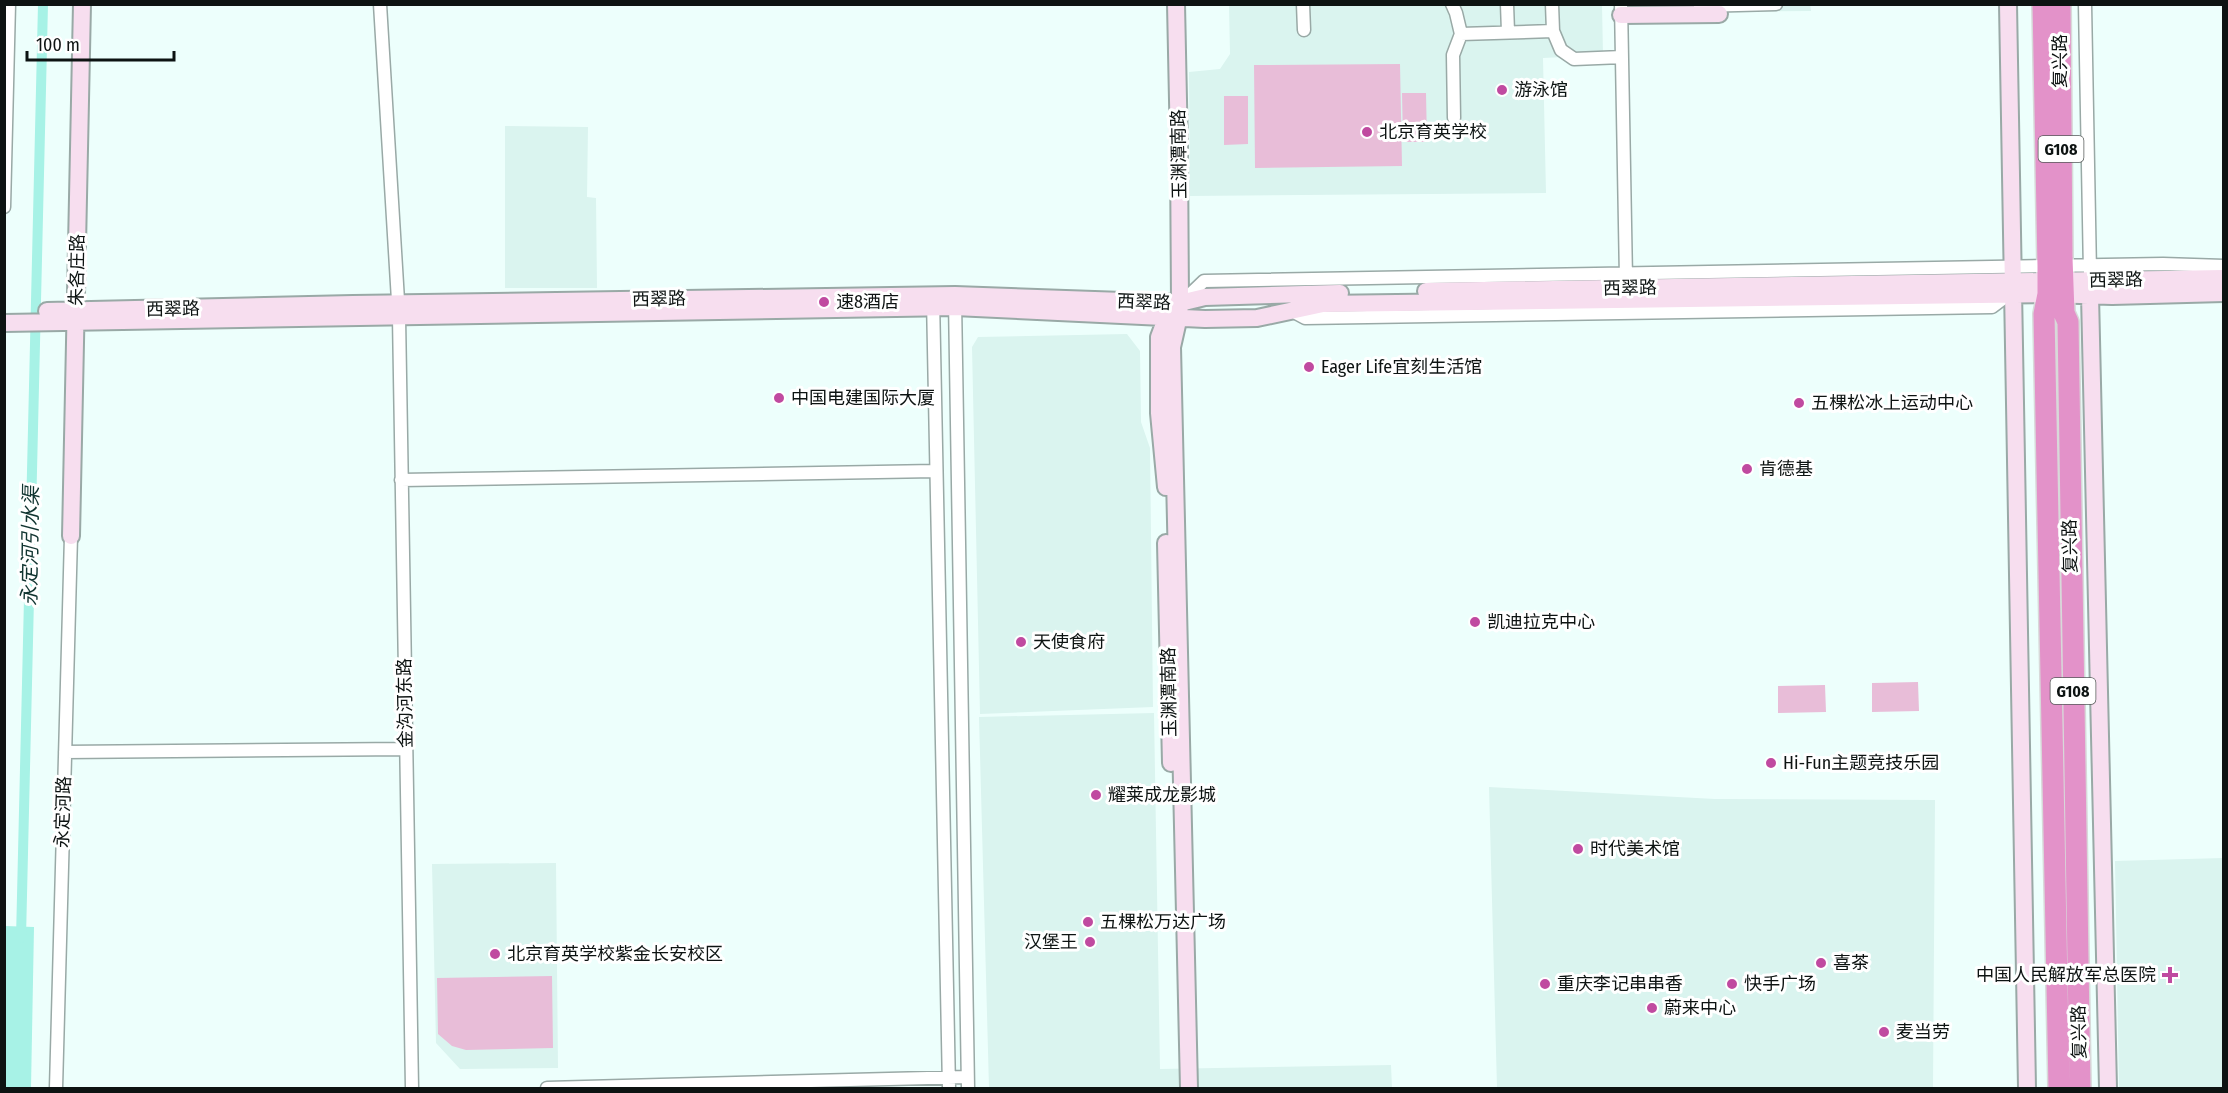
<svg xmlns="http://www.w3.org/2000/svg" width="2228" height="1093" font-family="'Fira Sans Condensed','Noto Sans SC',sans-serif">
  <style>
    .built { fill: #daf4ef }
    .green { fill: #e8bdd8 }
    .water { fill: #a7f2e6 }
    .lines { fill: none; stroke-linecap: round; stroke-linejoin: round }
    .canal { stroke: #a7f2e6; stroke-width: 10 }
    .street-casing { stroke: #99a9a6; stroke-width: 15 }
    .secondary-casing { stroke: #99a9a6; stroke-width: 20 }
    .highway-casing { stroke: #d8d9d9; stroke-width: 24 }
    .street { stroke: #fff; stroke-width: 12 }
    .secondary { stroke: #f7deef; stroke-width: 16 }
    .highway { stroke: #e392c9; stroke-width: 21 }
    .poi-dot { fill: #c04aa0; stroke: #fff; stroke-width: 2 }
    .labels { text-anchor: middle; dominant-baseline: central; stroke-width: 6; stroke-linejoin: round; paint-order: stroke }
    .shield { fill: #fff; stroke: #565a59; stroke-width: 1.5 }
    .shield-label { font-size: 16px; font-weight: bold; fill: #0d1312 }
    .street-label { font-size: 18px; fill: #0d1312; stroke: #fff }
    .poi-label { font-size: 18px; fill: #0d1312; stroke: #fff; text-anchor: start }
    .water-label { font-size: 20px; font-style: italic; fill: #103430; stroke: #fff }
  </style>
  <rect width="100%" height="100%" fill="#edfffc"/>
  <path class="built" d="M1810,4L1811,11L1631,13V5Z
    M1229,5H1602L1603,55L1543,58L1546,193L1190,196L1189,72L1220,69L1230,54Z
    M505,126L588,127L587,197L596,198L597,288H505Z
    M1127,334L1140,351L1141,422L1150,448L1153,707L980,714L972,347L978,337Z
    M1154,713L1160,1069L1391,1065L1392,1088H989L979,717Z
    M1489,787L1715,799L1935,800L1933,1088H1497Z
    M2223,858V1088H2119L2115,861Z
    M556,863L558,1068L460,1069L436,1043L432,864Z"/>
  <path class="green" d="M1400,64L1402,166L1255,168L1254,65Z
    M1402,93H1426L1427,142H1403Z
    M1224,96H1248V144L1224,145Z
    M1918,682L1919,711L1872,712V683Z
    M1825,685L1826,712L1778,713V686Z
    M552,976L553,1048L466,1050L452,1046L438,1034L437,978Z"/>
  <path class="water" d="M5,926L34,927L31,1088H5Z"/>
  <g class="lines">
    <path class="canal" d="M21,938L43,4"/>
    <g class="street-casing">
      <path id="street" d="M380,4L399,317L412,1088
        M1303,4L1304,30
        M1452,4L1456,13L1461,34L1453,55L1454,118
        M1507,4L1508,32
        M1621,4L1626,279
        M2085,4L2090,273
        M1700,6L1776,4
        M1553,31L1561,50L1574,59L1622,57
        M1461,34L1553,31L1552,4
        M4,207L9,4
        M933,299L949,1088
        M955,301L968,1088
        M1181,303L1204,281L2163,264L2224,266
        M1292,311L1305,318L1992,307L2008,295
        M401,480L935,471
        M65,752L406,749
        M56,1088L71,536
        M547,1088L967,1077"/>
    </g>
    <g class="secondary-casing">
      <path id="secondary" d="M1176,4L1179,148L1180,303L1179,316L1172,347L1189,1088
        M2008,4L2027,1088
        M1621,15L1719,14
        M1426,291L2224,278
        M2090,295L2108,1088
        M47,311L353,304L955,295L1180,303L1205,297L1340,293
        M4,323L955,307L1205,319L1257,318L1323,304L2048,294L2112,296L2224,293
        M1166,487L1159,413V337L1167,316L1173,310
        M71,536L82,4
        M1166,543L1171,763"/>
    </g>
    <g class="highway-casing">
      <path id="highway" d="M2043,4L2048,266V294L2044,314L2059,1088
        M2060,4L2062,258L2064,313L2068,322L2080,1088"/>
    </g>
    <use href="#street" class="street"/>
    <use href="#secondary" class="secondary"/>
    <use href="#highway" class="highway"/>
  </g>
  <g class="poi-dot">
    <circle cx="1502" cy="90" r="6"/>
    <circle cx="1367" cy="132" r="6"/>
    <circle cx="824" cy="302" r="6"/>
    <circle cx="1309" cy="367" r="6"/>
    <circle cx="779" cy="398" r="6"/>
    <circle cx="1799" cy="403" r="6"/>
    <circle cx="1747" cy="469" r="6"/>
    <circle cx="1475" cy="622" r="6"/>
    <circle cx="1021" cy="642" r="6"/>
    <circle cx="1771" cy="763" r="6"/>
    <circle cx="1096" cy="795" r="6"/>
    <circle cx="1578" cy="849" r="6"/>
    <circle cx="1088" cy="922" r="6"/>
    <circle cx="1090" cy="942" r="6"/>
    <circle cx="495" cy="954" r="6"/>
    <circle cx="1821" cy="963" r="6"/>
    <path d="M2167 966h6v6h6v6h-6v6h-6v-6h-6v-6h6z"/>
    <circle cx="1545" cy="984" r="6"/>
    <circle cx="1732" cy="984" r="6"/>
    <circle cx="1652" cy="1008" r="6"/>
    <circle cx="1884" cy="1032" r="6"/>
  </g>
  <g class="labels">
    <g class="shield">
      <rect x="2038.5" y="136" width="45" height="26" rx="4.5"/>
      <rect x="2050.5" y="678" width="45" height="26" rx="4.5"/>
    </g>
    <g class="shield-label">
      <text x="2061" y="149">G108</text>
      <text x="2073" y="691">G108</text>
    </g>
    <g class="street-label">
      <text transform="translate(2060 61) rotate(-90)">复兴路</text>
      <text transform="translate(1179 154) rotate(-91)">玉渊潭南路</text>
      <text transform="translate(77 270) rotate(-89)">朱各庄路</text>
      <text transform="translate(2116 280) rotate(-1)">西翠路</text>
      <text transform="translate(1630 288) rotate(-1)">西翠路</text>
      <text transform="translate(659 299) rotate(-1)">西翠路</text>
      <text transform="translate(1144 302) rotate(2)">西翠路</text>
      <text transform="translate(173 309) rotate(-1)">西翠路</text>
      <text transform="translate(2070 546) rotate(-91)">复兴路</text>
      <text transform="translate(1169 692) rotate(-91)">玉渊潭南路</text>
      <text transform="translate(405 703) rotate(-91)">金沟河东路</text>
      <text transform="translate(63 812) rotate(-88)">永定河路</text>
      <text transform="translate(2079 1032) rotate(-91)">复兴路</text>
    </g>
    <g class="poi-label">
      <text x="1514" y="90">游泳馆</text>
      <text x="1379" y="132">北京育英学校</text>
      <text x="836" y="302">速8酒店</text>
      <text x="1321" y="367">Eager Life宜刻生活馆</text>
      <text x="791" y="398">中国电建国际大厦</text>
      <text x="1811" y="403">五棵松冰上运动中心</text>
      <text x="1759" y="469">肯德基</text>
      <text x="1487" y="622">凯迪拉克中心</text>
      <text x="1033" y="642">天使食府</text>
      <text x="1783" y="763">Hi-Fun主题竞技乐园</text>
      <text x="1108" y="795">耀莱成龙影城</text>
      <text x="1590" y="849">时代美术馆</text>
      <text x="1100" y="922">五棵松万达广场</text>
      <text x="1078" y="942" text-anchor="end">汉堡王</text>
      <text x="507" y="954">北京育英学校紫金长安校区</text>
      <text x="1833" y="963">喜茶</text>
      <text x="2156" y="975" text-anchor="end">中国人民解放军总医院</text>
      <text x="1557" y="984">重庆李记串串香</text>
      <text x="1744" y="984">快手广场</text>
      <text x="1664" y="1008">蔚来中心</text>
      <text x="1896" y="1032">麦当劳</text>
    </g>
    <g class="water-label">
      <text transform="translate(30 546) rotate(-89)">永定河引水渠</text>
    </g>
  </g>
  <rect width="2228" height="1093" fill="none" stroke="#0d1312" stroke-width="12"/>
  <path d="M27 51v9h147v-9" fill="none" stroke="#0d1312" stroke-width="3"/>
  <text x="36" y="51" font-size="18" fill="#0d1312" stroke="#ffffff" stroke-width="4.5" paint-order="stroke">100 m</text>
</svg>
